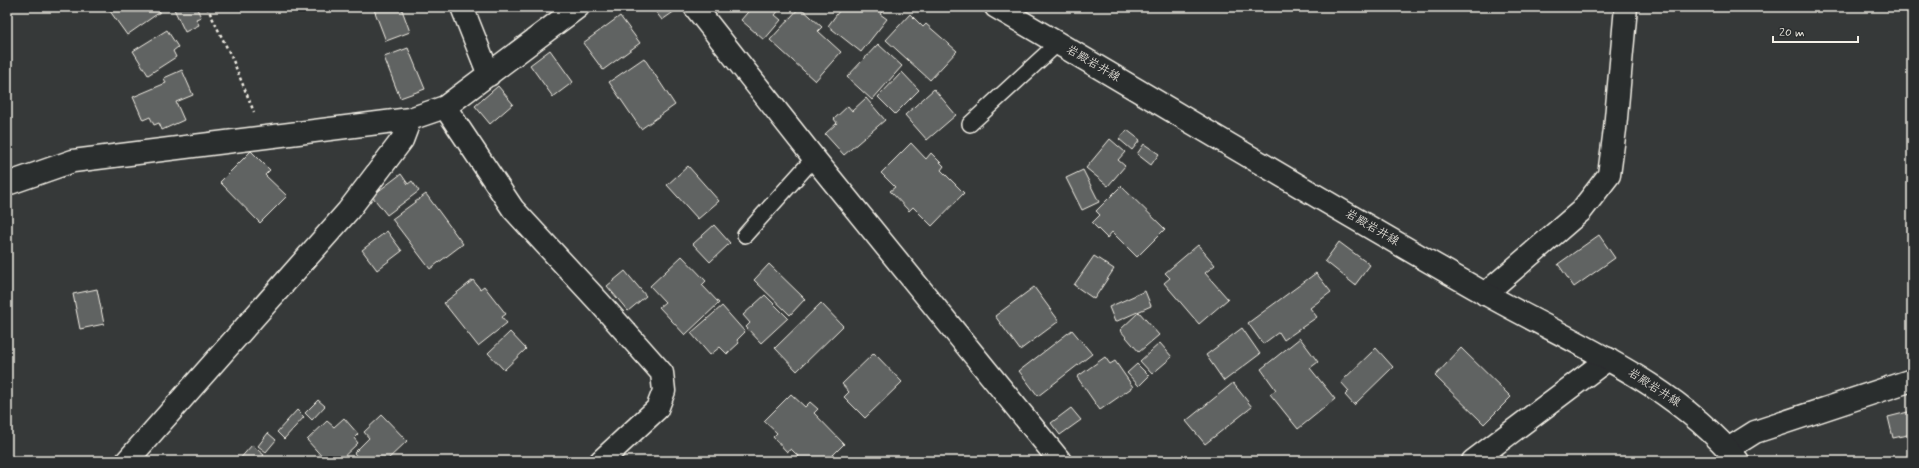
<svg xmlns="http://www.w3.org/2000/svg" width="1919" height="468" font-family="Mynerve,'Klee One',sans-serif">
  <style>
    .building { fill: #616362; stroke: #f4f1e8 }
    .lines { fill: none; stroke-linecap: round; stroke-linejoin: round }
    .service-casing { stroke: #f4f1e8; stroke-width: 18 }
    .minor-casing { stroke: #f4f1e8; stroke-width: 25 }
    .secondary-casing { stroke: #f4f1e8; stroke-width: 25 }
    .path { stroke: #f4f1e8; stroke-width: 2.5; stroke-dasharray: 3 3; stroke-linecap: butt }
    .service { stroke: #2a2d2e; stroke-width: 15 }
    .minor { stroke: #2a2d2e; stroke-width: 22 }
    .secondary { stroke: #2a2d2e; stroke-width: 22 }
    .labels { text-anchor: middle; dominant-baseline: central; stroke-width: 3.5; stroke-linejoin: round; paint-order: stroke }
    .street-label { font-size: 12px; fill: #f4f1e8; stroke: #2a2d2e }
  </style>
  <rect width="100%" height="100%" fill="#363939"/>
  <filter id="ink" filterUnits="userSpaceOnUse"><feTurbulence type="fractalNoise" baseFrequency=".025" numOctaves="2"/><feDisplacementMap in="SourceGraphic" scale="8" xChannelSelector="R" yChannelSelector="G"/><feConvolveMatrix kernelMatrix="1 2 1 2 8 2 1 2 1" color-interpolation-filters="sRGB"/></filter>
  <g filter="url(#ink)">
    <path class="building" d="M107,7H157L160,12L127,35Z
      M173,7H196L201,17L196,19L199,25L185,32Z
      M373,7H401L410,32L386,41Z
      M652,7H672L675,11L662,20Z
      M752,7L781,8L775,15L781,20L764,40L741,20Z
      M800,7L822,27L818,31L841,52L815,81L770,40Z
      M842,7H886L880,14L887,19L861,52L828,26Z
      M910,14L923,27L926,24L957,51L930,80L886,40Z
      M620,16L640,43L603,70L583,43Z
      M167,30L178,47L173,51L176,57L148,75L133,51Z
      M878,44L902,66L872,100L847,77Z
      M408,48L425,89L400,98L384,57Z
      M550,50L573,82L553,97L530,65Z
      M644,58L675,105L641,129L609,82Z
      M182,70L193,95L176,102L184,120L162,130L159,123L154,125L150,117L143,120L133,97L166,83L164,78Z
      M902,72L919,90L895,114L878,97Z
      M498,86L513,104L490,124L475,106Z
      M934,89L956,115L927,140L905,115Z
      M866,98L885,120L844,155L825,134L837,123L834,119L848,106L852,111Z
      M1127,130L1140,140L1132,150L1119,139Z
      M1110,139L1125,152L1118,160L1125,166L1108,186L1086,168Z
      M911,143L926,159L931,153L944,166L941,170L964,193L932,226L913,207L909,211L890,191L895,187L881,173Z
      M1144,144L1159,154L1151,165L1137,154Z
      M251,151L270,170L265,175L287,196L260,223L220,182Z
      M688,166L719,201L698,219L667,185Z
      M1083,170L1099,202L1082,210L1066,178Z
      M401,174L408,184L412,181L419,191L387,215L372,196Z
      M1121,186L1165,229L1137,257L1112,232L1107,238L1092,223L1100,215L1096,211Z
      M426,194L463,244L430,269L392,219Z
      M714,225L730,243L710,262L693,244Z
      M387,231L402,251L377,270L362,250Z
      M1599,235L1615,258L1574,287L1558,264Z
      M1339,242L1370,265L1355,285L1325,261Z
      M1198,245L1215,265L1205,273L1228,299L1199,324L1164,283L1170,278L1165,273Z
      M682,256L706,281L702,285L719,303L685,335L659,307L665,302L650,286Z
      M1094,256L1114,269L1094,299L1074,285Z
      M769,264L805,299L790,315L754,280Z
      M625,271L646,296L628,311L607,286Z
      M1316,273L1331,292L1310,308L1317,317L1284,340L1279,332L1263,344L1248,323Z
      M473,280L480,289L484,286L506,314L502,317L507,323L478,346L444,303Z
      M1034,287L1059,321L1020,350L995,316Z
      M97,289L104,324L80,329L73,294Z
      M1145,291L1151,306L1115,322L1109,307Z
      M765,295L788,318L761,343L746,327L750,323L743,315Z
      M821,303L843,326L797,371L775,348Z
      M722,306L745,332L737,340L739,343L727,354L720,347L710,355L691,333Z
      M1139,312L1159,335L1139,352L1120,330Z
      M1242,328L1260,354L1224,381L1206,355Z
      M1072,330L1092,354L1038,396L1019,371Z
      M510,332L526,349L504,370L488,353Z
      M1300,338L1318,362L1310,368L1335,399L1298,429L1270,394L1276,390L1261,369Z
      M1160,343L1172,357L1152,374L1140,361Z
      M1376,348L1393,367L1354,405L1345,395L1349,391L1341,382Z
      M1461,348L1511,397L1484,424L1435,376Z
      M874,353L902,382L865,418L844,397L849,392L842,384Z
      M1105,357L1110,364L1115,361L1133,387L1100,410L1077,377Z
      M1137,364L1149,376L1139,386L1127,373Z
      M1233,383L1252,407L1205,444L1186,421Z
      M791,394L805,407L810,402L818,409L814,413L844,444L827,461H803L791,449L787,452L773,437L777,433L764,421Z
      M318,400L325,406L312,420L305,413Z
      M1071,408L1081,420L1060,435L1051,423Z
      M297,410L304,417L284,439L277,432Z
      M1912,411V434L1893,438L1888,417Z
      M382,415L407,441L386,461H361L354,453L369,438L364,432Z
      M344,418L358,434L354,438L358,443L339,461H326L307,440L327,421L334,427Z
      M268,433L276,440L266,452L258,446Z
      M252,445L264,455L260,461H238Z"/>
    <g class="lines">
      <g class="service-casing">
        <path id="service" d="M970,124L1058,43
          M745,235L814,158"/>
      </g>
      <g class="minor-casing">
        <path id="minor" d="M462,7L489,75
          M695,7L814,158L1060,461
          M445,107L513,209L599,302L662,373L664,391L657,409L601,461
          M7,184L73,161L410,119L445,107L578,7
          M1485,294L1581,211L1609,175L1615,129L1626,7
          M1728,449L1755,432L1912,380
          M127,461L348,211L402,140L410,119
          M1473,461L1608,359"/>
      </g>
      <g class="secondary-casing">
        <path id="secondary" d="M996,7C1159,102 1320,200 1484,293C1572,343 1672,381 1738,461"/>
      </g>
      <path class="path" d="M207,7L232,58L254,112"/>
      <use href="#service" class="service"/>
      <use href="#minor" class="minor"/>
      <use href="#secondary" class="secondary"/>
    </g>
  </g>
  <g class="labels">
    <g class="street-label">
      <text transform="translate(1093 64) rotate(30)">岩殿岩井線</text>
      <text transform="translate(1372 228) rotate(30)">岩殿岩井線</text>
      <text transform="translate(1654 388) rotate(33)">岩殿岩井線</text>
    </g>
  </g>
  <rect width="1919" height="468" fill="none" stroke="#2a2d2e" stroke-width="24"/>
  <rect x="12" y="12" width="1895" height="444" fill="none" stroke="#f4f1e8" stroke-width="1.5" filter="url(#ink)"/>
  <path d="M1773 36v6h85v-6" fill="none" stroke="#f4f1e8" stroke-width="2"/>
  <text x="1779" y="36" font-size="12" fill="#f4f1e8" stroke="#2a2d2e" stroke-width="3" paint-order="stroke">20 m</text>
</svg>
